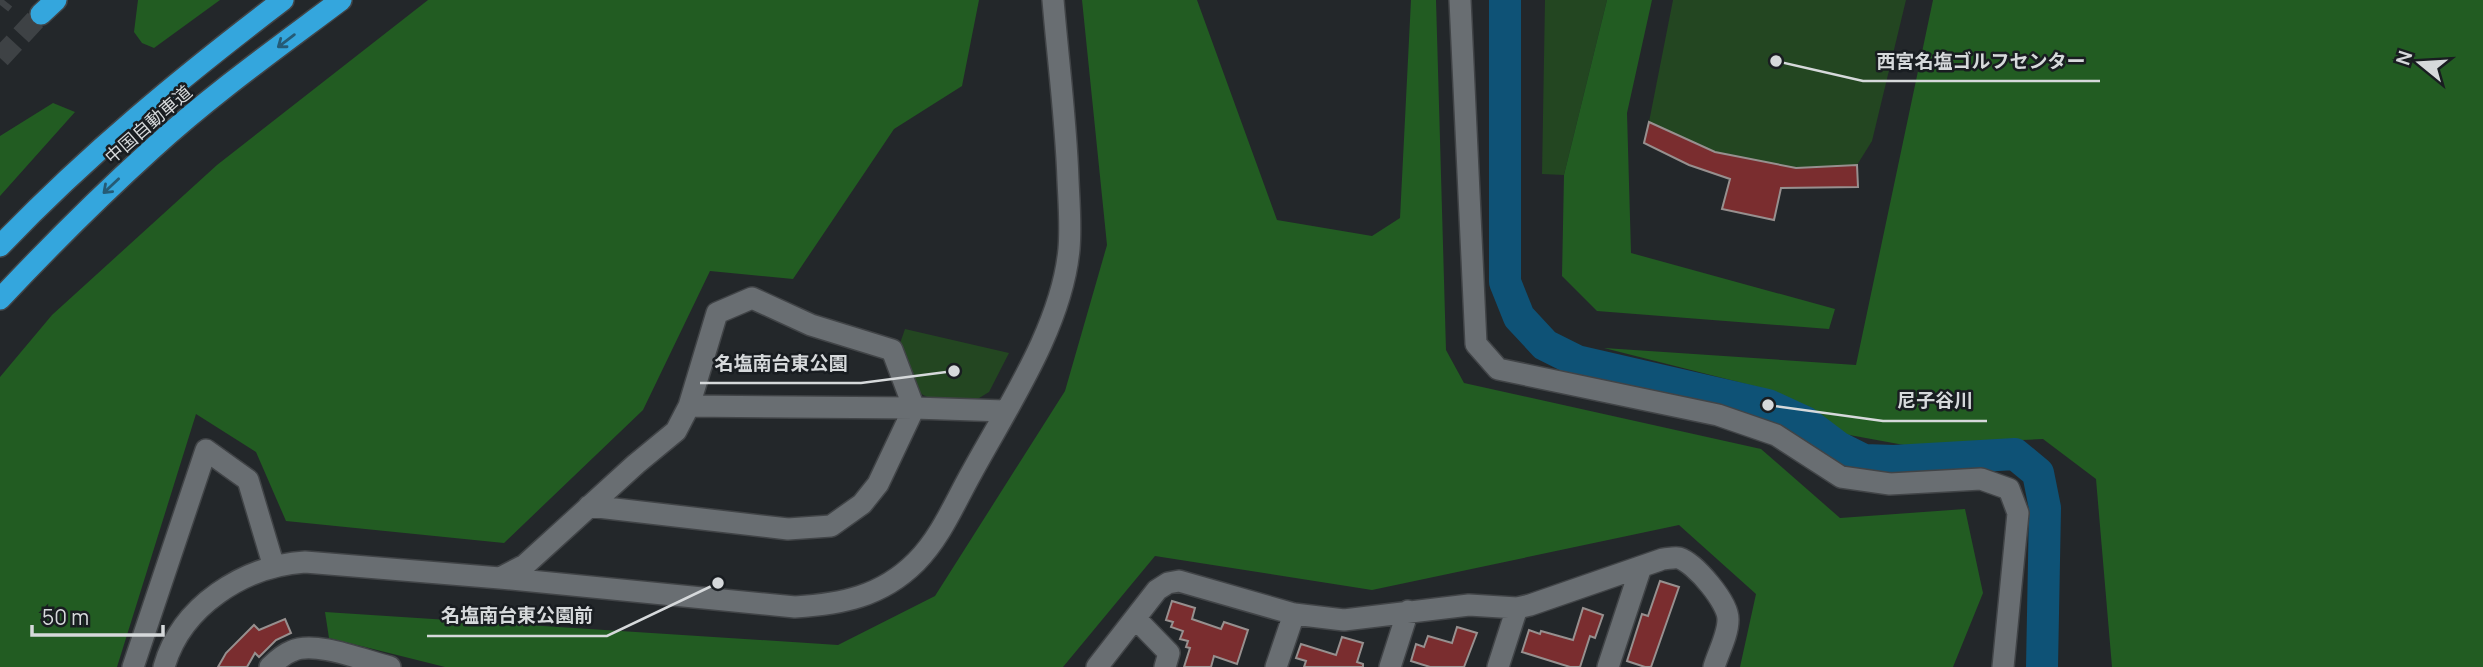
<svg xmlns="http://www.w3.org/2000/svg" width="2483" height="667" font-family="Manrope,'Noto Sans JP',sans-serif">
  <style>
    .green { fill: #234621 }
    .forest { fill: #225c22 }
    .lines { fill: none; stroke-linecap: round; stroke-linejoin: round }
    .river { stroke: #0e5276; stroke-width: 32 }
    .building { fill: #7a2d2f; stroke: #97908f; stroke-width: 2 }
    .highway-tunnel { stroke: #3e4245; stroke-width: 21; stroke-dasharray: 21 10; stroke-linecap: butt }
    .minor-casing { stroke: #414447; stroke-width: 24 }
    .highway-casing { stroke: #414447; stroke-width: 24 }
    .minor { stroke: #696e72; stroke-width: 21 }
    .highway { stroke: #34a6dd; stroke-width: 21 }
    .oneway { stroke: #255b76 }
    .labels { text-anchor: middle; dominant-baseline: central; stroke-width: 5; stroke-linejoin: round; paint-order: stroke }
    .street-label { font-size: 18px; fill: #d6d9db; stroke: #191d21 }
    .leader { fill: none; stroke: #d6d9db; stroke-width: 2.5 }
    .callout-dot { fill: #d6d9db; stroke: #191d21; stroke-width: 2.5 }
    .callout-label { font-size: 19px; text-anchor: middle; font-weight: bold; fill: #d6d9db; stroke: #191d21; stroke-width: 5; stroke-linejoin: round; paint-order: stroke }
  </style>
  <rect width="100%" height="100%" fill="#23272a"/>
  <path class="green" d="M1545,0H1607L1564,175L1542,174Z
    M1673,0H1906L1872,141L1857,165L1796,168L1715,152L1649,122Z
    M905,329L1009,353L989,392L971,403L932,399L923,395L917,390L897,352Z"/>
  <path class="forest" d="M138,0H220L154,48L142,43L134,32Z
    M428,0H979L962,86L894,129L793,279L710,271L643,410L504,543L286,521L256,452L196,414L117,667H0V377L52,315L217,165Z
    M1082,0H1197L1277,220L1372,236L1400,218L1411,0H1436L1446,350L1464,383L1761,449L1840,518L1965,509L1983,593L1953,667H1740L1756,594L1679,525L1372,590L1155,556L1063,667H445L329,638L325,612L838,645L935,596L1065,391L1107,245Z
    M1607,0H1652L1627,113L1631,253L1835,309L1829,329L1597,311L1562,276L1564,175Z
    M1933,0H2483V667H2112L2096,479L2043,439L1904,445L1844,434L1762,388L1604,348L1856,365Z
    M53,103L75,112L0,196V136Z"/>
  <g class="lines">
    <path class="river" d="M1505,0V282L1519,317L1545,345L1577,361L1768,405L1805,422L1838,447L1864,460L1894,461L2015,454L2038,473L2045,508L2042,667"/>
  </g>
  <path class="building" d="M1649,122L1715,152L1796,168L1857,165L1858,187L1781,188L1774,220L1722,209L1730,179L1689,165L1644,143Z
    M1660,581L1679,587L1651,667H1645L1627,661L1642,614L1648,616Z
    M1172,601L1195,608L1192,619L1221,629L1224,622L1248,630L1237,664L1214,656L1211,667H1184L1190,648L1186,647L1188,641L1180,639L1183,631L1171,627L1173,622L1166,620Z
    M1583,608L1603,615L1595,638L1590,636L1580,667H1570L1522,652L1529,630L1540,634L1541,631L1573,640Z
    M285,619L291,633L276,640L259,657L255,653L247,667H218L226,653L254,625L259,630Z
    M1457,627L1477,633L1464,667H1430L1411,661L1416,644L1424,647L1428,636L1452,643Z
    M1342,637L1363,643L1357,662L1363,664V667H1304L1306,661L1296,658L1301,644L1336,655Z"/>
  <g class="lines">
    <path class="highway-tunnel" d="M0,5L4,0
      M0,58L41,14"/>
    <g class="minor-casing">
      <path id="minor" d="M1460,0L1476,344L1498,369L1718,415L1776,435L1841,477L1890,484L1981,479L2009,489L2018,513L2003,667
        M589,506L788,529L831,526L862,504L878,484L914,408L689,406
        M500,578L525,565L636,464L676,431L689,406L717,313L752,298L811,325L892,350L914,408L1005,411
        M1136,619L1169,653L1165,667
        M133,667L206,450L248,480L274,567
        M164,667C181,606 244,566 305,562L500,578L795,607C841,604 881,597 916,562C941,537 955,502 972,472C1008,406 1062,326 1069,249C1071,226 1069,203 1068,180C1066,120 1058,60 1053,0
        M270,667C276,661 284,654 292,651C315,640 365,661 390,667
        M1097,667L1157,590L1168,583L1179,581L1294,614L1344,620L1469,605L1517,608L1530,605L1663,559C1667,559 1674,557 1679,558C1695,563 1729,603 1728,620C1728,635 1718,653 1714,667
        M1276,667L1294,614
        M1390,667L1408,611
        M1498,667L1517,608
        M1608,667L1641,567"/>
    </g>
    <g class="highway-casing">
      <path id="highway" d="M41,14L56,0
        M0,246C87,155 183,76 283,0
        M0,299C49,247 99,197 152,149C211,95 277,48 341,0"/>
    </g>
    <use href="#minor" class="minor"/>
    <use href="#highway" class="highway"/>
  </g>
  <defs><path id="oneway-shaft" d="M-6 0H5M1.5-3L5.5 0L1.5 3" fill="none" stroke-width="1.6" stroke-linecap="round" stroke-linejoin="round" transform="scale(1.75)"/></defs>
  <g class="oneway">
    <use href="#oneway-shaft" transform="translate(286 41) rotate(143)"/>
    <use href="#oneway-shaft" transform="translate(111 186) rotate(137)"/>
  </g>
  <g class="labels">
    <g class="street-label">
      <text transform="translate(148 124) rotate(-41)">中国自動車道</text>
    </g>
  </g>
  <path class="leader" d="M1776 61L1863 81H2100M954 371L861 383H700M1768 405L1883 421H1987M718 583L607 636H427"/>
  <g class="callout-dot">
    <circle cx="1776" cy="61" r="7"/>
    <circle cx="954" cy="371" r="7"/>
    <circle cx="1768" cy="405" r="7"/>
    <circle cx="718" cy="583" r="7"/>
  </g>
  <g class="callout-label">
    <text x="1981" y="68">西宮名塩ゴルフセンター</text>
    <text x="781" y="370">名塩南台東公園</text>
    <text x="1935" y="407">尼子谷川</text>
    <text x="517" y="622">名塩南台東公園前</text>
  </g>
  <g transform="translate(2420 63) rotate(288)" stroke="#191d21" stroke-width="5" paint-order="stroke">
  <path d="M0-5L12 26L0 18L-12 26Z" fill="#d6d9db"/>
  <text y="-10" font-size="19" font-weight="bold" text-anchor="middle" fill="#d6d9db">N</text>
  </g>
  <path d="M32 625v10h131v-10" fill="none" stroke="#d6d9db" stroke-width="3.5"/>
  <text x="42" y="625" font-size="21" fill="#d6d9db" stroke="#191d21" stroke-width="5" paint-order="stroke">50 m</text>
</svg>
